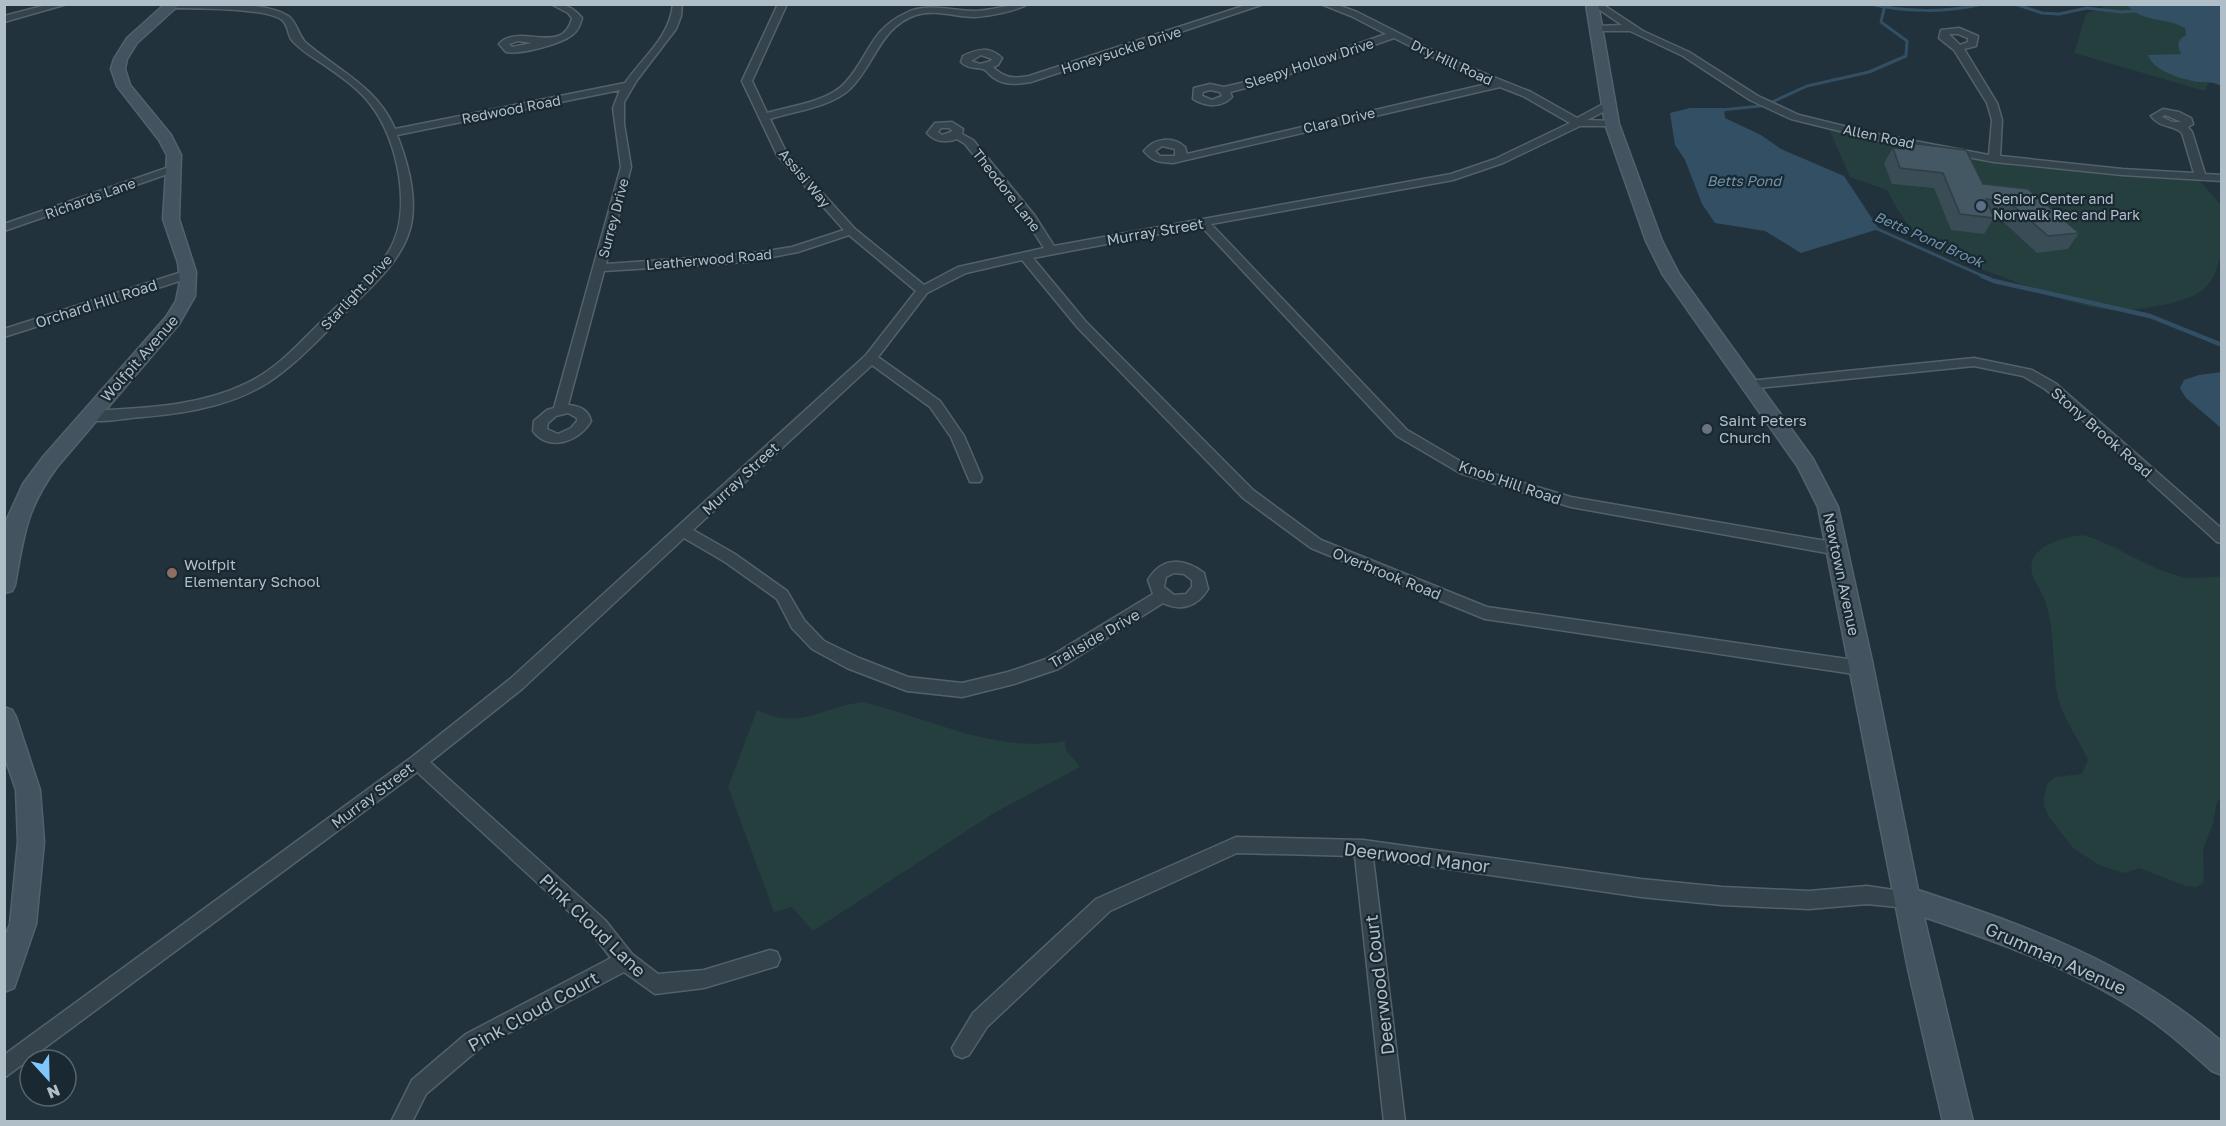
<svg xmlns="http://www.w3.org/2000/svg" width="2226" height="1126" font-family="'Golos Text',sans-serif">
  <style>
    .green { fill: #243f3d }
    .water { fill: #324f63 }
    .lines { fill: none; stroke-linecap: round; stroke-linejoin: round }
    .stream-far1 { stroke: #324f63; stroke-width: 3 }
    .stream { stroke: #324f63; stroke-width: 4.5 }
    .street-casing { stroke: #53616a; stroke-width: 3 }
    .secondary-casing { stroke: #53616a; stroke-width: 3 }
    .street { fill: #35434d; fill-rule: evenodd }
    .secondary { fill: #435360; fill-rule: evenodd }
    .wall { fill: #3a4c55 }
    .building { fill: #445863; stroke: #303e45; stroke-width: 1.5 }
    .service-dot { fill: #5c6f8a; stroke: #1a2831; stroke-width: 2 }
    .worship-dot { fill: #6b7280; stroke: #1a2831; stroke-width: 2 }
    .education-dot { fill: #8d6e63; stroke: #1a2831; stroke-width: 2 }
    .labels { text-anchor: middle; dominant-baseline: central; stroke-width: 4.5; stroke-linejoin: round; paint-order: stroke }
    .far-street-label { font-size: 14px; fill: #b0bec8; stroke: #1a2831 }
    .far-water-label { font-size: 14px; font-style: italic; fill: #6f95ad; stroke: #1a2831 }
    .far-poi-label { font-size: 14px; fill: #b0bec8; stroke: #1a2831; text-anchor: start }
    .street-label { font-size: 15px; fill: #b0bec8; stroke: #1a2831 }
    .poi-label { font-size: 15px; fill: #b0bec8; stroke: #1a2831; text-anchor: start }
    .near-street-label { font-size: 18px; fill: #b0bec8; stroke: #1a2831 }
  </style>
  <rect width="100%" height="100%" fill="#21323c"/>
  <path class="green" d="M2109,5H2221L2211,77L2205,91L2074,53L2086,14Z
    M1829,129L1970,158L2026,167L2199,180L2221,205C2221,233 2226,266 2205,288C2191,303 2133,312 2112,310C2075,307 2037,290 2003,277C1978,267 1949,261 1927,244C1908,229 1898,211 1887,190L1850,177Z
    M2083,535C2118,545 2147,569 2183,577C2196,580 2209,576 2221,577V797L2216,805L2213,824L2203,849L2204,882L2197,887L2186,886L2139,868L2126,873L2117,871L2099,865L2073,848L2049,817L2044,806V798L2047,784L2055,777L2082,774L2088,760C2079,739 2063,719 2058,697C2051,665 2056,632 2045,601C2041,589 2028,575 2032,562C2037,544 2067,536 2083,535Z
    M863,702C930,718 994,754 1065,741L1066,750L1080,767L994,813L813,931L792,907L774,912L728,787L757,710C799,731 822,707 863,702Z"/>
  <path class="water" d="M2127,5H2221V86C2213,81 2207,83 2198,82C2182,79 2154,72 2148,55L2181,54C2177,45 2177,40 2186,35L2185,28C2166,17 2142,23 2127,5Z
    M1690,108H1724L1725,118L1761,135L1781,149L1844,176L1879,229L1801,253L1765,231L1715,223L1702,204L1685,160L1675,145L1670,113Z
    M2221,372V428L2186,398L2180,388L2184,380L2199,375Z"/>
  <g class="lines">
    <path class="stream-far1" d="M1870,4C1905,12 1947,13 1982,4
      M2015,4L2042,13L2059,14L2087,8L2121,12L2136,11
      M1772,102L1807,86L1869,72L1906,56L1907,41L1881,22L1884,9
      M1721,110L1760,106
      M1873,227L1985,277"/>
    <path class="stream" d="M1982,276L1994,281L2150,316L2222,345"/>
    <g class="street-casing">
      <path id="street" d="M50,4H67L4,22V16Z
        M169,4C197,4 265,0 288,16C297,22 298,35 306,43C339,71 377,87 395,129L625,83C643,57 670,37 673,4H682L681,16L676,29L637,80L624,102V124L631,167L606,264L747,254L792,247L844,230L777,155L742,81L778,4H787L752,81L767,113C791,106 826,102 844,84C869,58 869,30 906,13C927,2 952,11 974,11C992,11 1009,4 1028,4C1016,11 990,16 975,17C956,17 935,9 916,15C880,27 875,64 851,88C832,107 795,111 770,119L787,154L855,229L924,285L958,267L1044,248L1026,220L965,144L957,139C945,143 935,142 927,133L935,123L952,122L963,129L962,134L973,140L1035,216L1054,246L1451,174L1495,159L1570,123L1523,96L1500,87L1173,163C1159,162 1153,162 1144,151C1154,138 1173,136 1185,147L1187,154L1491,83L1450,66L1394,38L1261,84L1230,92L1232,97C1221,108 1206,107 1193,99L1194,88L1210,84L1224,87L1254,80L1386,34L1351,16L1321,4H1335L1357,12L1456,62L1531,92L1577,118L1605,103H1613V107L1587,120L1612,121L1617,124L1616,126H1580L1503,163L1453,180L1211,224L1407,430L1470,467L1571,497L1838,543L1843,545L1845,549L1843,553L1838,555L1571,507L1460,473L1397,436L1201,226L1033,258L1086,322L1253,490L1321,540L1487,607L1861,661L1867,663L1869,668L1867,673L1861,675L1485,619L1311,548L1243,498L1078,328L1022,260L966,273L927,293L878,357L940,401L964,436L982,478L980,482H970L951,437L930,407L872,365L693,530L735,554L787,591L804,620L824,641L859,658L908,677L962,683L1008,672L1046,659L1153,594L1148,580C1162,556 1184,558 1204,573L1208,589C1198,606 1181,612 1163,603L1058,669L1014,684L962,697L907,691L847,668L812,649L792,628L777,599L725,562L684,538L522,689L430,762L605,920L632,954L658,974L704,970L770,950L777,952L780,959L777,966L704,988L655,994L624,972L480,1048L426,1094L412,1122H391L412,1080L466,1034L611,958L591,932L417,772L4,1078V1055L412,757L510,679L866,355L916,291L849,235L798,252L747,262L604,271L568,405C579,406 588,409 591,421C580,441 549,453 533,431L534,421L547,410L554,408L621,167L613,108L620,90L397,135C408,163 418,199 410,229C401,261 373,285 350,308C327,330 306,355 280,374C242,404 190,413 142,417C125,418 100,424 83,419L81,416L83,413L88,411C142,408 198,407 247,383C279,368 302,340 327,316C348,295 373,276 389,251C413,211 398,140 371,105C358,88 340,76 323,64C312,57 299,49 291,39C288,34 288,27 284,22C273,7 193,9 173,8ZM1210,90L1220,92L1222,96L1212,100L1202,96L1203,92ZM941,128H949L953,131L942,135L938,132ZM1162,146L1175,149V156H1160L1155,151ZM568,413L577,418V421L571,428L558,434L547,429L548,423L556,416ZM1174,573L1184,574L1192,580V587L1186,594L1174,595L1164,587L1166,577Z
        M551,4C565,4 573,7 582,18C580,25 578,31 572,35C561,44 520,55 506,52L499,44C519,22 563,57 572,18L568,13ZM518,41L532,43L512,47L509,44Z
        M1249,4H1264L1031,82C1019,84 1005,86 994,78C990,76 987,70 983,69C974,67 968,69 961,62L963,56C978,49 989,46 1002,58L998,65L993,67C1004,78 1014,79 1029,76ZM981,55L992,59L991,61L980,64L971,61Z
        M1591,4H1602L1643,31L1689,52L1758,96L1799,115L1872,133L1989,155L1992,120L1987,103L1954,50L1939,38L1941,30L1959,28L1978,36L1976,46L1964,49L1997,103L2002,120L2000,156L2122,169L2194,173L2182,133C2173,124 2161,129 2151,116L2163,109L2179,112L2191,118L2193,124L2188,127L2192,132L2205,174L2222,175V181L2122,175L1994,162L1872,139L1791,119L1750,100L1683,56L1630,31H1593V27L1596,26L1622,25ZM1949,34H1958L1968,38V42L1960,45ZM2165,115L2182,122H2172L2162,117Z
        M175,165L179,166V170L4,231V224Z
        M188,270L192,271V277L4,337V329Z
        M1974,358L2032,370L2055,383L2222,529V543L2217,542L2068,407L2045,389L2023,376L1974,366L1749,389L1742,385L1749,381Z
        M1236,837L1363,840L1641,879L1722,887L1809,891L1867,886L1914,893L1916,899L1914,905L1907,908L1867,904L1809,909L1722,905L1641,897L1373,858L1405,1122H1384L1355,856L1237,853L1110,911L987,1027L969,1055L962,1058L955,1055L952,1048L973,1013L1096,899Z"/>
    </g>
    <g class="secondary-casing">
      <path id="secondary" d="M165,4H180L137,43L127,59L125,69L130,85L171,135L181,155L179,219L196,272L195,296L179,324L57,467C26,509 24,535 15,585L12,591L4,593V530L7,519L23,484L43,457L166,317L176,301L180,281L178,263L163,219L167,155L159,140L117,86L111,69L114,59L127,38Z
        M1586,4H1598L1619,124L1662,241L1679,274L1813,459L1838,507L1872,661L1918,890C2030,927 2131,963 2222,1042V1075L2212,1071C2187,1049 2162,1026 2133,1008C2069,967 1995,941 1924,917L1973,1122H1943L1908,969L1818,507L1798,467L1663,275L1646,241L1605,124Z
        M4,707L12,710L16,717L40,790L44,842L36,924L14,988L4,992V939L10,924L18,842L16,790L4,755Z"/>
    </g>
    <use href="#street" class="street"/>
    <use href="#secondary" class="secondary"/>
  </g>
  <path class="wall" d="M1902,142L1983,184L2079,233L2068,249L2037,253L1998,217L1994,216V218L1984,234L1951,230L1934,188L1892,184L1884,163L1893,148H1899Z"/>
  <path class="building" d="M1902,142L1966,150L1983,184L2028,189L2079,233L2048,236L2008,201L1986,199L1994,218L1960,214L1943,173L1900,168L1893,148L1904,149Z"/>
  <circle class="service-dot" cx="1981" cy="206" r="6"/>
  <circle class="worship-dot" cx="1707" cy="429" r="6"/>
  <circle class="education-dot" cx="172" cy="573" r="6"/>
  <g class="labels">
    <g class="far-street-label">
      <text transform="translate(1121 50) rotate(-18)">Honeysuckle Drive</text>
      <text transform="translate(1452 62) rotate(25)">Dry Hill Road</text>
      <text transform="translate(1309 63) rotate(-18)">Sleepy Hollow Drive</text>
      <text transform="translate(511 109) rotate(-11)">Redwood Road</text>
      <text transform="translate(1339 120) rotate(-13)">Clara Drive</text>
      <text transform="translate(1879 136) rotate(12)">Allen Road</text>
      <text transform="translate(805 178) rotate(50)">Assisi Way</text>
      <text transform="translate(1007 190) rotate(52)">Theodore Lane</text>
      <text transform="translate(90 198) rotate(-20)">Richards Lane</text>
      <text transform="translate(613 218) rotate(-75)">Surrey Drive</text>
      <text transform="translate(709 259) rotate(-5)">Leatherwood Road</text>
      <text transform="translate(356 292) rotate(-47)">Starlight Drive</text>
    </g>
    <g class="far-water-label">
      <text x="1744" y="180">Betts Pond</text>
      <text transform="translate(1929 239) rotate(24)">Betts Pond Brook</text>
    </g>
    <g class="far-poi-label">
      <text x="1993" y="198">Senior Center and<tspan x="1993" dy="16">Norwalk Rec and Park</tspan></text>
    </g>
    <g class="street-label">
      <text transform="translate(1155 231) rotate(-10)">Murray Street</text>
      <text transform="translate(96 303) rotate(-18)">Orchard Hill Road</text>
      <text transform="translate(139 358) rotate(-49)">Wolfpit Avenue</text>
      <text transform="translate(2102 432) rotate(41)">Stony Brook Road</text>
      <text transform="translate(740 478) rotate(-43)">Murray Street</text>
      <text transform="translate(1510 482) rotate(19)">Knob Hill Road</text>
      <text transform="translate(1387 573) rotate(22)">Overbrook Road</text>
      <text transform="translate(1842 574) rotate(78)">Newtown Avenue</text>
      <text transform="translate(1094 638) rotate(-30)">Trailside Drive</text>
      <text transform="translate(372 795) rotate(-37)">Murray Street</text>
    </g>
    <g class="poi-label">
      <text x="1719" y="420">Saint Peters<tspan x="1719" dy="17">Church</tspan></text>
      <text x="184" y="564">Wolfpit<tspan x="184" dy="17">Elementary School</tspan></text>
    </g>
    <g class="near-street-label">
      <text transform="translate(1417 857) rotate(7)">Deerwood Manor</text>
      <text transform="translate(593 925) rotate(44)">Pink Cloud Lane</text>
      <text transform="translate(2056 958) rotate(24)">Grumman Avenue</text>
      <text transform="translate(1379 985) rotate(-97)">Deerwood Court</text>
      <text transform="translate(533 1011) rotate(-29)">Pink Cloud Court</text>
    </g>
  </g>
  <rect width="2226" height="1126" fill="none" stroke="#b0bec8" stroke-width="12"/>
  <g transform="translate(48 1078) rotate(158)"><circle r="28" fill="#1a2831" stroke="#56646d" stroke-width="1.5"/>
  <path d="M0-4.5L10 22L0 15L-10 22Z" fill="#80c7fe"/>
  <text y="-9" font-size="16" font-weight="bold" text-anchor="middle" fill="#b0bec8">N</text>
  </g>
</svg>
